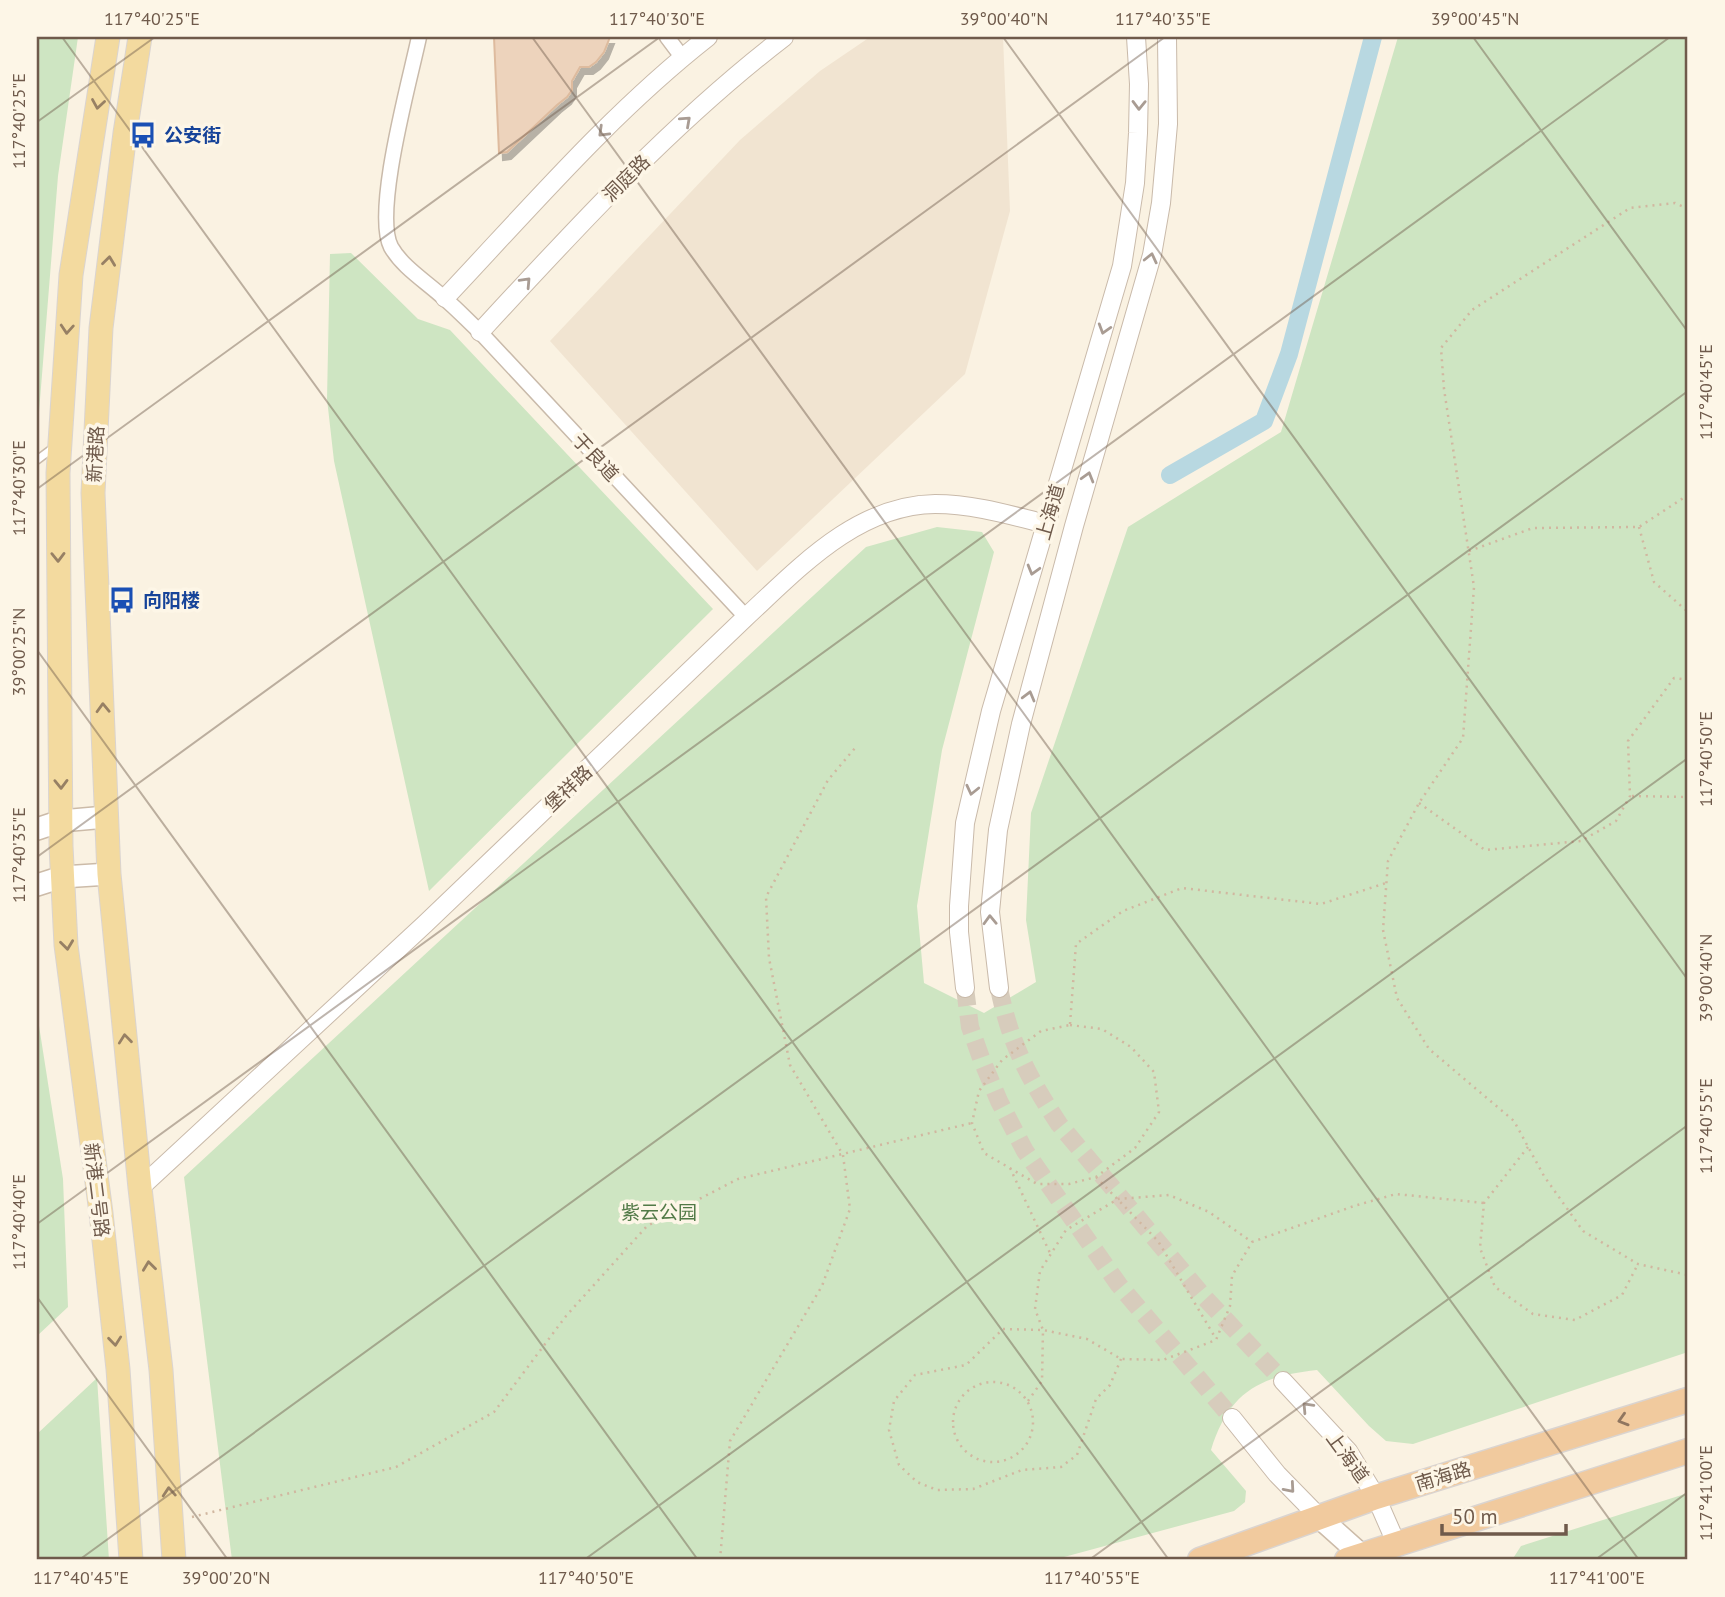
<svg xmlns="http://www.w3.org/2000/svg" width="1725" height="1597" font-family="'PT Sans','Noto Sans SC',sans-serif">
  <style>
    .residential { fill: #f1e4d1 }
    .green { fill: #cee5c2 }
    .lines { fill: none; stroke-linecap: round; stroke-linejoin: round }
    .canal { stroke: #b8d8e1; stroke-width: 18 }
    .building { fill: #edd3bc; stroke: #debb9e; stroke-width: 2; filter: url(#shadow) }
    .tertiary-tunnel { stroke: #d7ccbc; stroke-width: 18; stroke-dasharray: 18 9; stroke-linecap: butt }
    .service-casing { stroke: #c9baaa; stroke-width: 10 }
    .minor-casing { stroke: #c9baaa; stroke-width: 17 }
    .tertiary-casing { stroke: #c9baaa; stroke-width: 20 }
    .secondary-casing { stroke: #ccbba8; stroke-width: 24 }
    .primary-casing { stroke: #dad4d0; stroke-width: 25 }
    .trunk-casing { stroke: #dad4d0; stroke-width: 27 }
    .path { stroke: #d1b7a0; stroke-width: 2.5; stroke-dasharray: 2 5; stroke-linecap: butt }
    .service { stroke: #fff; stroke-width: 7 }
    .minor { stroke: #fff; stroke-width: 14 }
    .tertiary { stroke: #fff; stroke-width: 18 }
    .secondary { stroke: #fff; stroke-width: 21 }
    .primary { stroke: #f3da9f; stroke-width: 23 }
    .trunk { stroke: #f1ca9e; stroke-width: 24 }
    .oneway { stroke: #978064 }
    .oneway2 { stroke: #a99c93 }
    .oneway3 { stroke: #907660 }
    .ticks { fill: none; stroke: #6f5a4b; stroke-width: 2; stroke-opacity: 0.45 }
    .labels { text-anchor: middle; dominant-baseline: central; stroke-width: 7; stroke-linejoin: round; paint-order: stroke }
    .transit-label { font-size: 19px; font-weight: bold; fill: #164399; stroke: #fdf6e7; text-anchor: start }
    .street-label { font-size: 19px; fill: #6f5a4b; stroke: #fdf6e7 }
    .park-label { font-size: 19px; fill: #527a47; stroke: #fdf6e7 }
    .neatline { fill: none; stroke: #6f5a4b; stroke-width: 2.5 }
    .ticks-label { font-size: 18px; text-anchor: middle; fill: #6f5a4b }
  </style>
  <defs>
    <filter id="shadow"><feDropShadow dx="4" dy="7" stdDeviation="0" flood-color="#0004"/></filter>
  </defs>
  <rect width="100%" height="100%" fill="#faf2e2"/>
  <path class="residential" d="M870,37H1003L1010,211L965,374L757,571L550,341L740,140L820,71Z"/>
  <path class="green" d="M37,37H78L58,176L37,437Z
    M1398,37H1688V1352L1413,1444L1386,1441L1369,1426L1317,1370C1260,1376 1229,1392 1211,1450L1246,1491L1245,1502L1234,1511L1053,1560H232L184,1177L866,547L937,527L982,532L994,552L942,750L917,906L924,983L984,1013L1036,982L1026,920L1031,813L1128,527L1281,432Z
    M351,253L418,319L450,330L713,609L429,891L334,461L327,399L330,254Z
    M37,1013L63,1179L68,1307L37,1336Z
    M97,1378L109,1560H37V1434Z
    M1688,1493V1560H1512L1521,1546Z"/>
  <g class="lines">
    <path class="canal" d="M1170,475L1264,421L1289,354L1373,37"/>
  </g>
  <path class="building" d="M494,37H610L604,52L596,62L589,67H580L572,81V90L567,97L557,105L507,152L499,153Z"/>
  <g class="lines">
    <path class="tertiary-tunnel" d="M965,988L970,1027L981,1058L999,1101L1025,1151L1119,1285L1232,1418
      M999,988C1010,1043 1028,1077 1059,1124L1204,1297L1283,1381"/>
    <g class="service-casing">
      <path id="service" d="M37,460L53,448"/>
    </g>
    <g class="minor-casing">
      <path id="minor" d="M419,37C410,80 373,212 391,247C403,268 427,282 445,299C457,309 468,321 480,332L746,617
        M667,37L682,57"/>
    </g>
    <g class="tertiary-casing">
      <path id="tertiary" d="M445,298C529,209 611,113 708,37
        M480,332C575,229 672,123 784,37
        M965,988L959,932V906L965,823L991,711L1122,266L1135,183L1138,133L1139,84L1136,37
        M999,988L990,912L998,830L1021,724L1074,526L1152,255L1161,203L1168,124L1167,37
        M140,1188L425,924L746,617C800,567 857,505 935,504C973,504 1010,515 1046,524
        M1283,1381L1348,1451L1376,1497L1397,1545
        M1232,1418L1277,1474L1320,1518"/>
    </g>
    <g class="secondary-casing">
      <path id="secondary" d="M37,829L61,821L106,817
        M37,885L62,877L109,874
        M1320,1518L1367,1560"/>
    </g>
    <g class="primary-casing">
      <path id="primary" d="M108,37L71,275L58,473L61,846L66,945L101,1213L118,1369L131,1560
        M140,37L125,133L101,328L93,493L109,874L140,1188L161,1370L174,1560"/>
    </g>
    <g class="trunk-casing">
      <path id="trunk" d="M1200,1560L1376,1497L1688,1400
        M1347,1560L1688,1451"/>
    </g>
    <path class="path" d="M1688,209L1675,203L1630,208L1472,310L1441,348L1444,389L1474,587L1463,738L1419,803L1388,861L1383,930L1397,998L1429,1049L1514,1121L1544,1176L1583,1231L1638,1264L1688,1275
      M1639,527L1654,582L1688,612
      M1469,551L1533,528L1639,527L1688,495
      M1632,796L1688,797
      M1419,803L1485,850L1581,841L1616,821L1630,796L1628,741L1674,678L1688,680
      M1070,1024L1076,944L1123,911L1182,888L1321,904L1386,883
      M1070,1025L1102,1029L1131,1047L1154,1072L1159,1112L1135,1148L1096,1177L1069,1184H1037L984,1153L972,1123L979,1091L1002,1060L1041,1031Z
      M1528,1147L1484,1203L1480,1248L1495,1287L1533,1314L1575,1320L1622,1295L1638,1264
      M1010,1168L1050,1253
      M1096,1177L1158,1241L1216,1339
      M1121,1359L1110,1385L1096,1399L1077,1455L1061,1467L1022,1470L973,1489L937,1490L917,1482L899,1465L889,1430L894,1401L915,1375L966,1365L1003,1329L1043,1330L1087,1339L1121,1359L1163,1360L1216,1340L1230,1306L1232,1276L1252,1242L1354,1206L1396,1194L1484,1203
      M953 1422a40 40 0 1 1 80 0a40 40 0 1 1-80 0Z
      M1028,1401L1042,1381L1043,1330L1035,1309L1040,1271L1066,1230L1118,1199L1169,1195L1209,1212L1252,1242
      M192,1517L396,1467L494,1412L566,1316L647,1226L738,1179L972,1123
      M720,1560L730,1441L822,1286L850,1209L843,1155L790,1065L769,958L766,897L828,780L855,748"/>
    <use href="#service" class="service"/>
    <use href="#minor" class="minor"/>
    <use href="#tertiary" class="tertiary"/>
    <use href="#secondary" class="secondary"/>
    <use href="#primary" class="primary"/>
    <use href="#trunk" class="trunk"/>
  </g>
  <defs><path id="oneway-chevron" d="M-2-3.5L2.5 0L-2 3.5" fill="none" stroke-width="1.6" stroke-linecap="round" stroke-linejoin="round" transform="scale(1.75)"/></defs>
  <g class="oneway">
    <use href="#oneway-chevron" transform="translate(98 104) rotate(99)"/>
    <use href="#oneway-chevron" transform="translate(109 261) rotate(-83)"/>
    <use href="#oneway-chevron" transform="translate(67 329) rotate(94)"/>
    <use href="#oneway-chevron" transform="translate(58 557) rotate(89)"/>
    <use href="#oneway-chevron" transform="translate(103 708) rotate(-92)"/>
    <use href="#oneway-chevron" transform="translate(61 784) rotate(89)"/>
    <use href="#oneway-chevron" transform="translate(67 945) rotate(83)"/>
    <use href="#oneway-chevron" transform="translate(125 1039) rotate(-96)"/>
    <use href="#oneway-chevron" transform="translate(149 1266) rotate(-97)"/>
    <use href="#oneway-chevron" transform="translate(115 1341) rotate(84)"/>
    <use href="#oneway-chevron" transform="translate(169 1492) rotate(-94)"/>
  </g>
  <g class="oneway2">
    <use href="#oneway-chevron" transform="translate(1139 105) rotate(91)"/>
    <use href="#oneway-chevron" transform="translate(686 121) rotate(-42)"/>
    <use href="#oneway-chevron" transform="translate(603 132) rotate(136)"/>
    <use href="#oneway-chevron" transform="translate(1151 258) rotate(-77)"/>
    <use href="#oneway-chevron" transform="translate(526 282) rotate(-47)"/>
    <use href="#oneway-chevron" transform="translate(1104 329) rotate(107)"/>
    <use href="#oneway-chevron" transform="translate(1088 477) rotate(-74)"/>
    <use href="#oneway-chevron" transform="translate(1033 570) rotate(106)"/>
    <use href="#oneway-chevron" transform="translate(1029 696) rotate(-75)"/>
    <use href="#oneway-chevron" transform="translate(972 790) rotate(103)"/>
    <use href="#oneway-chevron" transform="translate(990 920) rotate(-92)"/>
    <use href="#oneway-chevron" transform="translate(1307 1407) rotate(-133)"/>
    <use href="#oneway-chevron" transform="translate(1290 1488) rotate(49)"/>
  </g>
  <use class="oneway3" href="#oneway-chevron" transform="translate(1623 1420) rotate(163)"/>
  <path class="ticks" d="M62,37L1169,1560M532,37L1639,1560M1003,37L1688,980M1473,37L1688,332M37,122L155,37M37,489L660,37M37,650L698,1560M37,857L1165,37M37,1224L1670,37M37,1297L228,1560M79,1560L1688,391M584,1560L1688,758M1089,1560L1688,1125M1595,1560L1688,1492"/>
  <defs>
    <g id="bus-bare" transform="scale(2.1)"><path d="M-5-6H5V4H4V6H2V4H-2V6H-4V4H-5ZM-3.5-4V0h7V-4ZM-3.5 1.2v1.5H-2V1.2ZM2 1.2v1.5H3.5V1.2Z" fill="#1a4fb4" stroke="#fdf6e7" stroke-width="2.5" paint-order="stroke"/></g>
  </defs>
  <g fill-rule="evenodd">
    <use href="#bus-bare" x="143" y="135"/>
    <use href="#bus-bare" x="122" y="600"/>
  </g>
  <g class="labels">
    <g class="transit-label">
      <text x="164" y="135">公安街</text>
      <text x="143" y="600">向阳楼</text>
    </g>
    <g class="street-label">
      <text transform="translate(626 178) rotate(-45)">洞庭路</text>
      <text transform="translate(95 454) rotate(-87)">新港路</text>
      <text transform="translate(596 457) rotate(47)">于良道</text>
      <text transform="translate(1050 512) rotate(-74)">上海道</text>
      <text transform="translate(568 788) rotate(-44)">堡祥路</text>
      <text transform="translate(97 1190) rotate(83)">新港二号路</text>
      <text transform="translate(1348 1457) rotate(54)">上海道</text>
      <text transform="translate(1443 1476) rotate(-17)">南海路</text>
    </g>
    <g class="park-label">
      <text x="659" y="1212">紫云公园</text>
    </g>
  </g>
  <rect width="1725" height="1597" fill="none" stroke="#fdf6e7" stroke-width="77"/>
  <path d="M1442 1524v10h124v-10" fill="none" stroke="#6f5a4b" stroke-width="3.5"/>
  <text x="1452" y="1524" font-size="21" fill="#6f5a4b" stroke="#fdf6e7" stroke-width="5" paint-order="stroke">50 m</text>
  <rect x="38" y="38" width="1648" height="1520" class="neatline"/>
  <g class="ticks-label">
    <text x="152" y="25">117°40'25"E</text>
    <text x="657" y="25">117°40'30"E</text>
    <text x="1004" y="25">39°00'40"N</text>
    <text x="1163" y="25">117°40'35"E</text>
    <text x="1475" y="25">39°00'45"N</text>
    <text transform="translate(19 121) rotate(-90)" y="6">117°40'25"E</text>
    <text transform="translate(1706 392) rotate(-90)" y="6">117°40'45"E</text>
    <text transform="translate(19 488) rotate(-90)" y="6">117°40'30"E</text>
    <text transform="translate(19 652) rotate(-90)" y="6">39°00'25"N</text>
    <text transform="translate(1706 759) rotate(-90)" y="6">117°40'50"E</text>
    <text transform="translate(19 855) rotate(-90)" y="6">117°40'35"E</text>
    <text transform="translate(1706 978) rotate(-90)" y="6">39°00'40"N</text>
    <text transform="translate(1706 1126) rotate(-90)" y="6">117°40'55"E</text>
    <text transform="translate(19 1222) rotate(-90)" y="6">117°40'40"E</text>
    <text transform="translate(1706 1493) rotate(-90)" y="6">117°41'00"E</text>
    <text x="81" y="1584">117°40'45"E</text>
    <text x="226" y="1584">39°00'20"N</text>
    <text x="586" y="1584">117°40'50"E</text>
    <text x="1092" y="1584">117°40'55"E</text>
    <text x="1597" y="1584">117°41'00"E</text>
  </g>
</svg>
